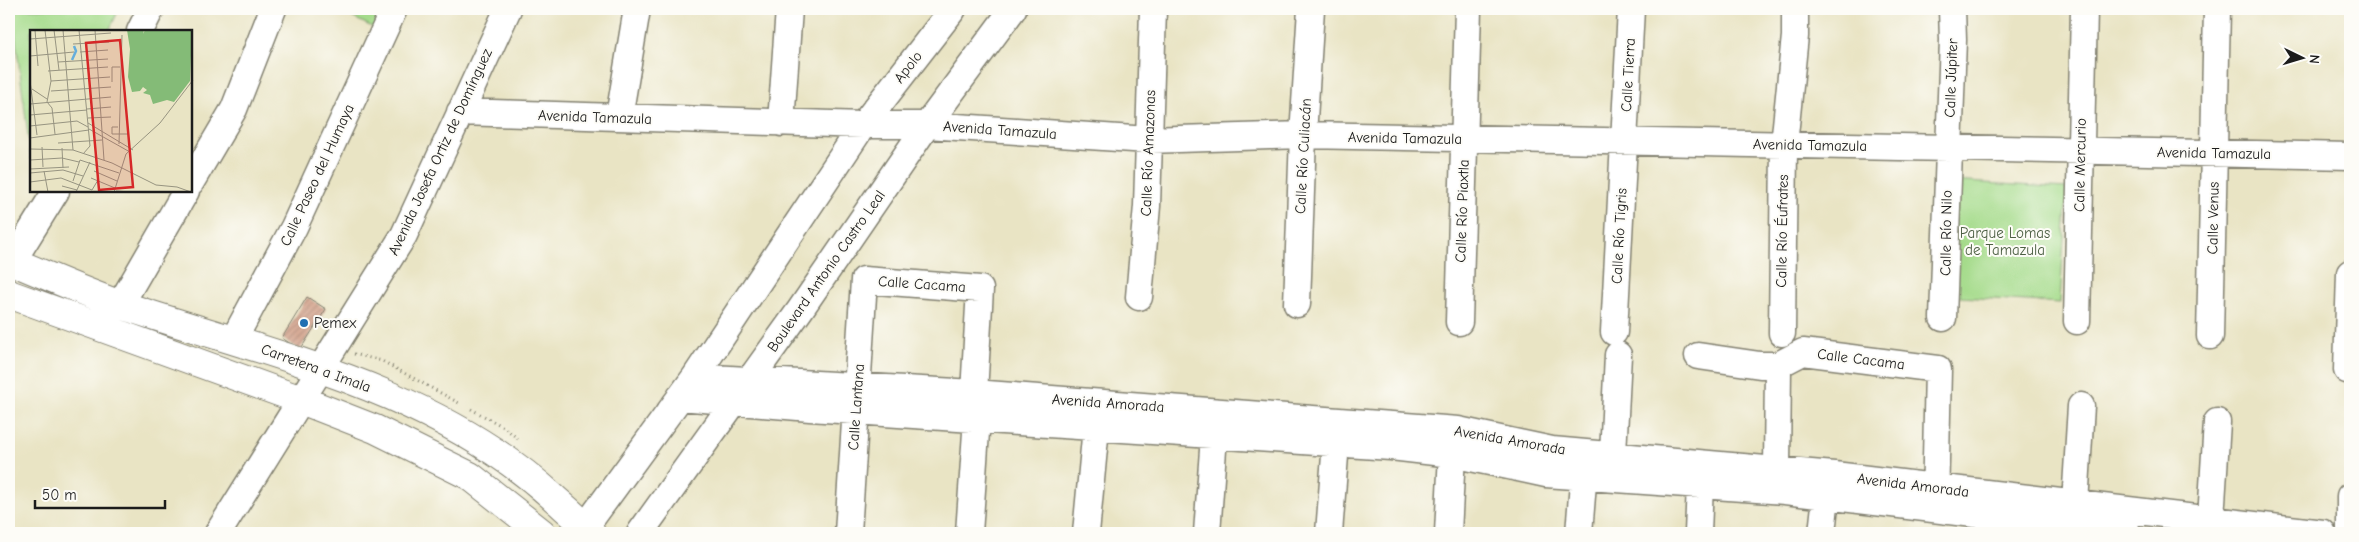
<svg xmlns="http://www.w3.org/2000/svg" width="2359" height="542" font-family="'Comic Neue',sans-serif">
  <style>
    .green { fill: #a5db8b; stroke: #607c54 }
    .building { fill: url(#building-hatch) }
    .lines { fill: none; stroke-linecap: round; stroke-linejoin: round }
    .minor-casing { stroke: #828070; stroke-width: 29 }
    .major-casing { stroke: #828070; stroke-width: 30 }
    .path { stroke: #828070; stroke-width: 3; stroke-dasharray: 1 4; stroke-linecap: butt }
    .minor { stroke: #fff; stroke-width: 26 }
    .major { stroke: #fff; stroke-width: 28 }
    .poi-dot { fill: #1f6fb2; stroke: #fdfcf7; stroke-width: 2 }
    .labels { text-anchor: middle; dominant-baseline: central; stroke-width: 4; stroke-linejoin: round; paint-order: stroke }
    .street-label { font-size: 15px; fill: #1c1c1c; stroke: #fdfcf7 }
    .park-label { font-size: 15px; fill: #4c5f43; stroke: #fdfcf7 }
    .poi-label { font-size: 15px; fill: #1c1c1c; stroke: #fdfcf7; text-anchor: start }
    .inset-river { fill: none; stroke: #65aedc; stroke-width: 2.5 }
    .inset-road { fill: none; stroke: #979481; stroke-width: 1 }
    .view { fill: #d62828; fill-opacity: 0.15; stroke: #d62828; stroke-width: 2.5 }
    .inset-edge { fill: none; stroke: #1c1c1c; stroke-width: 2.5 }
  </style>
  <defs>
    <pattern id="building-hatch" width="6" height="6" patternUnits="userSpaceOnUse" patternTransform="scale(1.25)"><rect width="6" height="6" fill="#d09c84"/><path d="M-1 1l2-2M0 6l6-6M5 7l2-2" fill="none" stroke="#a87e6b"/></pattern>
  </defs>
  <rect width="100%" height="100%" fill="#fdfcf7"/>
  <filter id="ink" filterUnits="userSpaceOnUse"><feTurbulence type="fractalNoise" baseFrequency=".02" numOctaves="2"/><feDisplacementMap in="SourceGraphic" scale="10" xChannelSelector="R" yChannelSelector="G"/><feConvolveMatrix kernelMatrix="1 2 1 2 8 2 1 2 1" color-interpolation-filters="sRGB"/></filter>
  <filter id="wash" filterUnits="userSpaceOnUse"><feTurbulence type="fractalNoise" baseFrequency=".0096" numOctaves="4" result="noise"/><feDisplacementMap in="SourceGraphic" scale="20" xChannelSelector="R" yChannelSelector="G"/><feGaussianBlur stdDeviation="1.12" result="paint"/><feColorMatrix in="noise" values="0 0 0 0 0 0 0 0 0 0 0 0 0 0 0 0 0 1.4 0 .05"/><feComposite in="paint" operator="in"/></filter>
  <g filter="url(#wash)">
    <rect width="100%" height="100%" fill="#e9e4c4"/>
    <path class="green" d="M12,9H119L109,31H31V159Z
      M336,9H381L374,28Z
      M1951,181L2067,188L2060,303L1944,296Z"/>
    <g id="blocks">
      <path class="building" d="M307,297L326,309L300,350L282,338Z"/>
    </g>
  </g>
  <g filter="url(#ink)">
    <use href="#blocks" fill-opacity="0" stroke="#828070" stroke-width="1"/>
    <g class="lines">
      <g class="minor-casing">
        <path id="minor" d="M140,31L151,9
          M460,112L863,125H927L1148,140L1303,135L2350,156
          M619,117L637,9
          M781,123L789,9
          M191,182L234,109L273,9
          M12,262L56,191
          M1139,297L1147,206L1153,9
          M1297,304L1303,135L1311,9
          M120,305L186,191
          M1943,318L1953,40L1952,9
          M2077,321L2084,9
          M1459,322L1468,9
          M1614,332L1631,9
          M1782,333L1784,145L1795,36V9
          M2210,336L2217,9
          M234,339L294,227L394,9
          M1698,356L1760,365H1778L1803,352L1938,369L1935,504
          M2347,370L2350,273
          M695,377L974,393L1458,430L1552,450L1834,475L2323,533
          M680,397L810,408L1391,447L1452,454L1546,474L1785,491L2128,533
          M1613,454L1618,355
          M1777,470L1778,365
          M2075,504L2081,406
          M2211,519L2217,422
          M218,533L404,235L508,9
          M578,533L586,526L695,377L863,125L953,9
          M640,533L800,310L927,125L1013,9
          M848,533L864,280L980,289L974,393
          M969,533L977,418
          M1086,533L1096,427
          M1207,533L1214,436
          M1329,533L1336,443
          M1448,533L1452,454
          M1579,533L1585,458
          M1698,533L1700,484
          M1822,533L1826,496
          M2350,533V496"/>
      </g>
      <g class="major-casing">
        <path id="major" d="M9,260C46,275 83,292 121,305C271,355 433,388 553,497C566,509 580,520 591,533
          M9,294L301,400L375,429L470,476L542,533"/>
      </g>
      <path class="path" d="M354,354L382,361L459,403
        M471,409L504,427L518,439"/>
      <use href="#minor" class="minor"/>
      <use href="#major" class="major"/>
    </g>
  </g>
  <circle class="poi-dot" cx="304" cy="323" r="5"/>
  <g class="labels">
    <g class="street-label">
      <text transform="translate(908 67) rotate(-52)">Apolo</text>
      <text transform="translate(1628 75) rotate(-87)">Calle Tierra</text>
      <text transform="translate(1951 78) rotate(-88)">Calle Júpiter</text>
      <text transform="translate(595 117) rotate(2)">Avenida Tamazula</text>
      <text transform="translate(1000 130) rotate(4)">Avenida Tamazula</text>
      <text transform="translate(1405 138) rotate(1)">Avenida Tamazula</text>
      <text transform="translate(1810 145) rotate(1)">Avenida Tamazula</text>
      <text transform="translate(440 152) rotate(-65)">Avenida Josefa Ortiz de Domínguez</text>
      <text transform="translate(1148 153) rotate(-88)">Calle Río Amazonas</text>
      <text transform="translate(2214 153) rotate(1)">Avenida Tamazula</text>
      <text transform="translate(1303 156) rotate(-87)">Calle Río Culiacán</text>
      <text transform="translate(2080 165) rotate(-89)">Calle Mercurio</text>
      <text transform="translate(317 175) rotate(-65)">Calle Paseo del Humaya</text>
      <text transform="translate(1462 211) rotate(-88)">Calle Río Piaxtla</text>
      <text transform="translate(2213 218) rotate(-89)">Calle Venus</text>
      <text transform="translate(1782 231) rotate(-89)">Calle Río Éufrates</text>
      <text transform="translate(1946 233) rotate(-89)">Calle Río Nilo</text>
      <text transform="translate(1619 236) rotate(-87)">Calle Río Tigris</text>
      <text transform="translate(826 271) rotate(-55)">Boulevard Antonio Castro Leal</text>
      <text transform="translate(922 284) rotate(4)">Calle Cacama</text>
      <text transform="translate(1861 359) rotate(7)">Calle Cacama</text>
      <text transform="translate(316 368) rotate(20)">Carretera a Imala</text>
      <text transform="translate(1108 403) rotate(4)">Avenida Amorada</text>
      <text transform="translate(856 407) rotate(-86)">Calle Lantana</text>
      <text transform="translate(1510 440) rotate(10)">Avenida Amorada</text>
      <text transform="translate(1913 485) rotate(7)">Avenida Amorada</text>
    </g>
    <g class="park-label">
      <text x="2005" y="233">Parque Lomas<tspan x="2005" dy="17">de Tamazula</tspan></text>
    </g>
    <g class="poi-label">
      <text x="314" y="323">Pemex</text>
    </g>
  </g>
  <g transform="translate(30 30)">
    <rect width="162" height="162" fill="#e9e4c4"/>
    <path d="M97,0H114L113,4L115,0H162L160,51L144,72L137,70L123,74L120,65L113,63L117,60L113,57L110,61L102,62L98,47L100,19Z" fill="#84bb77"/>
    <path class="inset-river" d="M42,30L46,21L44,16"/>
    <path class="inset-road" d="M5,0L8,36M15,0L21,51L17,72L22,78L25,104M24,0L29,40M33,0L43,120M49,0L60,116L53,124M65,0L74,130M0,9L81,3M43,14L79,12M50,22L78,20M0,26L44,22M28,32L78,29M18,41L78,37M0,51L7,105M21,51L80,47M82,52V37H90M2,59L17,69M21,61L81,57M0,74L81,67M57,79L81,77M0,85L57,80M58,88L81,87M58,93L103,120M0,96L47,91L58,97M88,97H82V104H99M59,99L100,122M0,108L59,100M28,113L72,110M89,114L92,5M12,117L13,137M32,118L33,138M0,119L43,120L82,133L126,155L147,157L161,162M0,130L32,128L49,132M0,139L39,137M14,141L18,162M64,141L87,151M0,143L33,140L53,146M61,148L85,158M43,151L50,130L89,143M0,152L31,148L62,160L68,150M32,156L47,160M86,161L101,162M46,162L60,132M84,162L96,124L130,93L163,50"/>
    <path class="view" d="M90,10L103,157L69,160L56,13Z"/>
    <rect width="162" height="162" class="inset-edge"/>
  </g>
  <rect width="2359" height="542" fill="none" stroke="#fdfcf7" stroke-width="30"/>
  <g transform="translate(2302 58) rotate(95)" stroke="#fdfcf7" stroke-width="4" paint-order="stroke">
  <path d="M0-4L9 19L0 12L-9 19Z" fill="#1c1c1c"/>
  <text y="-8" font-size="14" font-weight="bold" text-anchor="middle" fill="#1c1c1c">N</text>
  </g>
  <path d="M35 500v8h130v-8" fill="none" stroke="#1c1c1c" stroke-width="2.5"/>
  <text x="42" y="500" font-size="15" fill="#1c1c1c" stroke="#fdfcf7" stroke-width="4" paint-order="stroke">50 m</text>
</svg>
